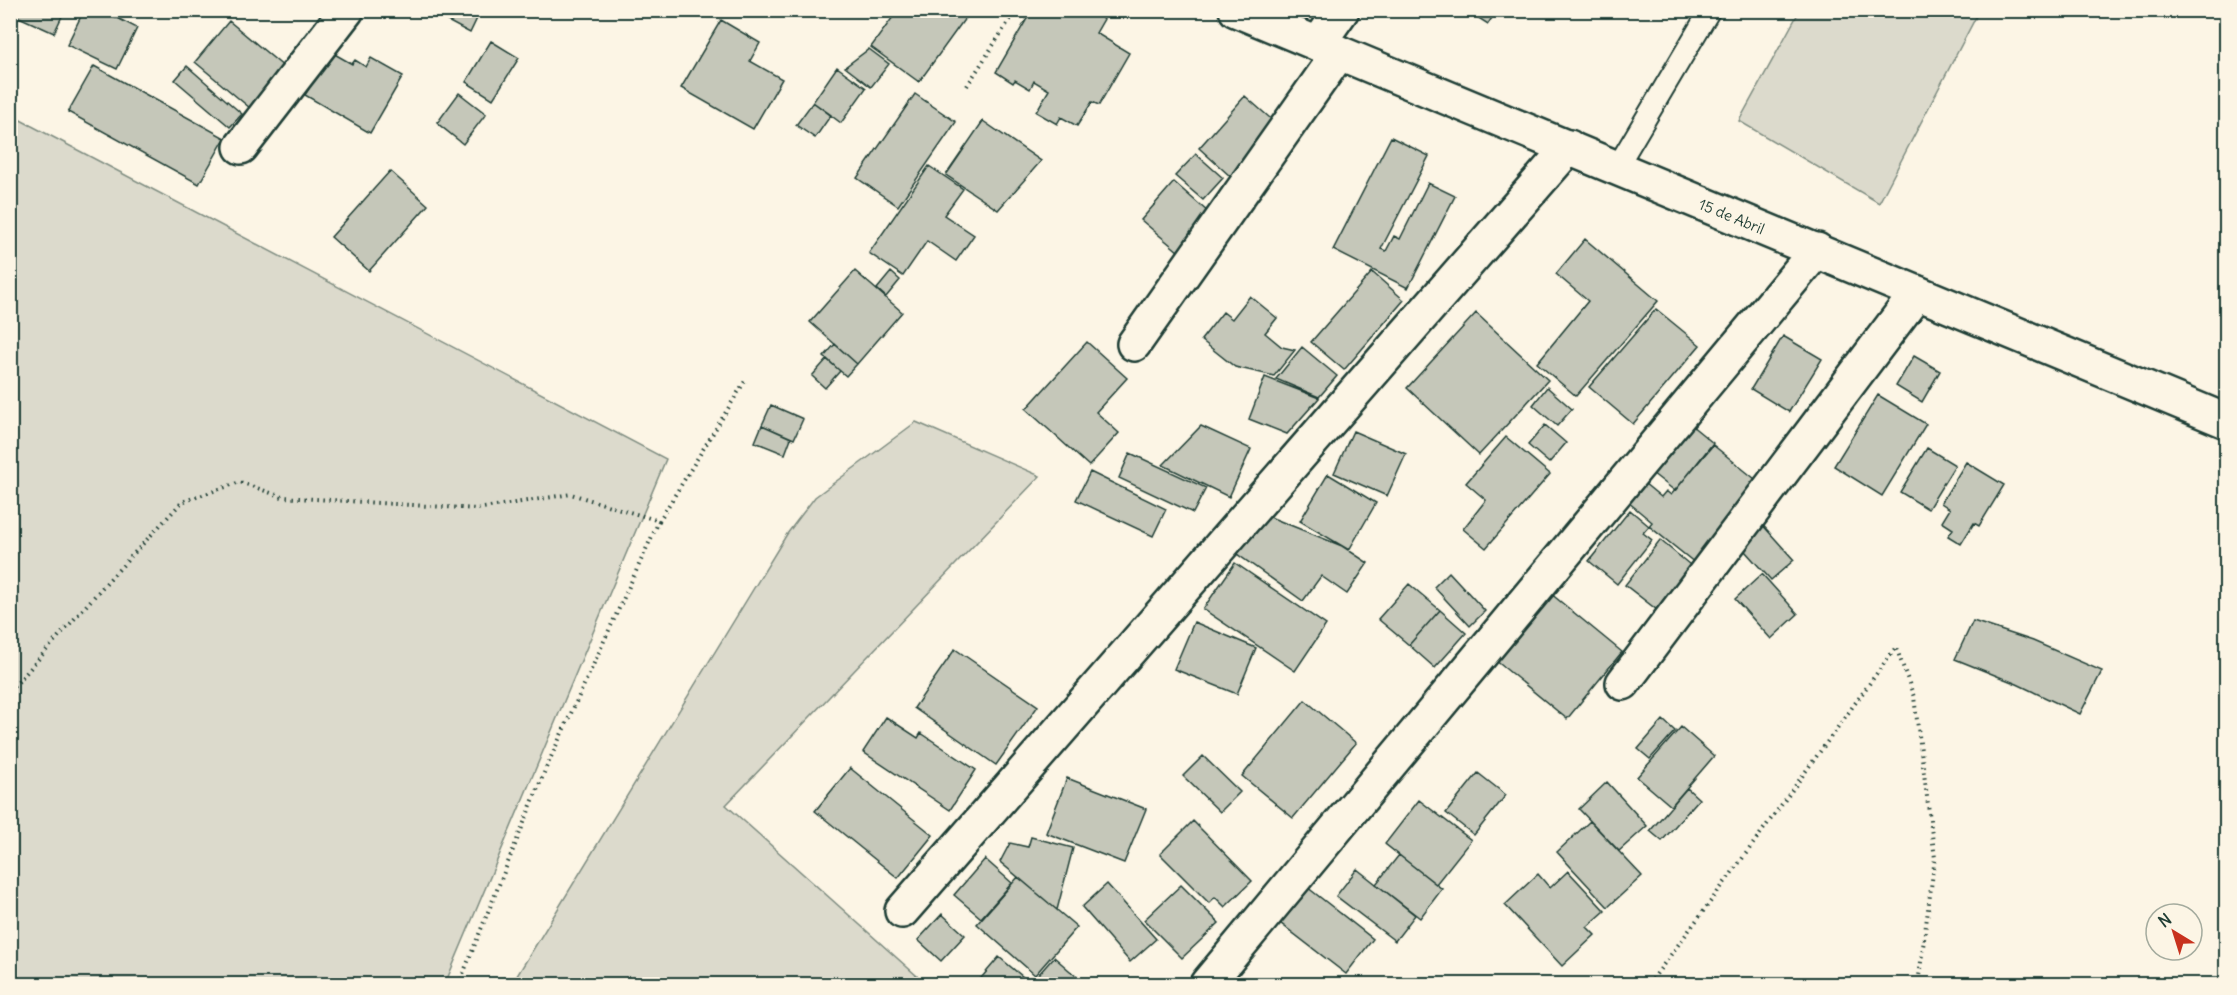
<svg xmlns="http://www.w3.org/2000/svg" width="2237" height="995" font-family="Delius,sans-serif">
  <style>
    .green { fill: #dcdacc; stroke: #7e8c80; stroke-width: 1.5 }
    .building { fill: #c5c7b9; stroke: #1f3d34; stroke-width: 1.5 }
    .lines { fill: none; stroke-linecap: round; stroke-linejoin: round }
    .service-casing { stroke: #1f3d34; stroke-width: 24 }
    .minor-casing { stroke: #1f3d34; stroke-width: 38 }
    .primary-casing { stroke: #1f3d34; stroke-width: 38 }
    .path { stroke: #1f3d34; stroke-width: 4; stroke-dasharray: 1.5 4.5; stroke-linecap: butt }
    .service { stroke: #fcf5e5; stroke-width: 20 }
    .minor { stroke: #fcf5e5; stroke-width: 33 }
    .primary { stroke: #fcf5e5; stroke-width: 33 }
    .labels { text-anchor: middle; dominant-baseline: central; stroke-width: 5; stroke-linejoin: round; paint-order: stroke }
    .street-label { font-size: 15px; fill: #1f3d34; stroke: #fcf5e5 }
  </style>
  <rect width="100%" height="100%" fill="#fcf5e5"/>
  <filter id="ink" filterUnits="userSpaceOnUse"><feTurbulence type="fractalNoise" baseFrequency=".0167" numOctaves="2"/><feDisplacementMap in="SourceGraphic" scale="12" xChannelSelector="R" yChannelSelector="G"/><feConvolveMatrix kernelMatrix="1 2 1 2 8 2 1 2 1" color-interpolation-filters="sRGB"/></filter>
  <g filter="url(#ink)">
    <path class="green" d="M1800,10L1979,11L1879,203L1739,121Z
      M11,115L666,459L445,984H11Z
      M916,422L1040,476L726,805L926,984H512L787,534L815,497Z"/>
    <path class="building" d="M10,10H65L54,33L10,13Z
      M84,10H102L137,28L117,69L67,45Z
      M427,10H481L470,33Z
      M898,10H971L919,82L871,47Z
      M1032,10H1090L1104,19L1096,33L1129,53L1099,105L1092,102L1077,126L1061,117L1057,124L1036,112L1049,90L1034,81L1030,89L1015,80L1013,83L996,72Z
      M1466,10H1497L1488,24Z
      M721,20L760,43L750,61L782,79L753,129L681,88Z
      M229,21L284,67L250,108L195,62Z
      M491,41L519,58L493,99L466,82Z
      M869,49L889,64L871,87L845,67Z
      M331,52L352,64L355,60L366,67L371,58L403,76L370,133L305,95Z
      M94,66L225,138L199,184L68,112Z
      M187,66L242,114L230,127L175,80Z
      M837,67L866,88L841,123L813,102Z
      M459,93L486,114L463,144L437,123Z
      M915,94L956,122L898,206L857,178Z
      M1245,96L1278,125L1231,177L1199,148Z
      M813,102L831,115L815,138L796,125Z
      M983,121L1041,161L998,210L946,175Z
      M1391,137L1429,156L1381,249L1386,251L1394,236L1400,239L1428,183L1455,196L1408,288L1333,250Z
      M1196,154L1223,178L1203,200L1175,176Z
      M929,166L963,189L944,215L974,235L956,261L927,241L903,276L869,253Z
      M390,171L428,205L369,271L331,237Z
      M1174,182L1217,220L1185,257L1141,220Z
      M1585,239L1658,301L1576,396L1537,363L1588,301L1556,274Z
      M855,271L902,312L857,364L810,322Z
      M891,272L900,280L886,297L877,289Z
      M1372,272L1404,300L1344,370L1311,342Z
      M1250,296L1277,318L1265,333L1282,347L1295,350L1274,376L1235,367L1201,340L1223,312L1232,319Z
      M1656,309L1700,345L1633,424L1589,387Z
      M1476,313L1548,380L1479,455L1407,388Z
      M1783,336L1822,359L1789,412L1751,389Z
      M1087,342L1127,378L1096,412L1119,433L1089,466L1026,409Z
      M835,344L857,364L846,376L824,357Z
      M1302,347L1337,376L1319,397L1276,379Z
      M1914,356L1940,371L1922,402L1896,386Z
      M827,359L840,371L825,388L812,376Z
      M1265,377L1319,398L1287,434L1249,419Z
      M1547,387L1572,409L1557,426L1533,405Z
      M1878,395L1926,424L1882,496L1834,466Z
      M771,405L803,419L794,439L762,425Z
      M762,425L791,438L785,454L755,442Z
      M1545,425L1566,443L1549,463L1528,445Z
      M1691,425L1713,443L1675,491L1652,473Z
      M1201,426L1251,449L1229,497L1163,465Z
      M1353,431L1406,454L1387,496L1334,473Z
      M1506,437L1550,474L1486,548L1463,529L1486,500L1466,483Z
      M1713,445L1760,483L1695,563L1649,526L1652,522L1628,502L1644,483L1661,497L1666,491L1671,495Z
      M1927,448L1955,465L1928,509L1900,492Z
      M1130,453L1206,488L1193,513L1119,478Z
      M1966,462L2004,485L1979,526L1974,523L1961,544L1948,536L1953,529L1942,522L1950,509L1941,503Z
      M1090,472L1166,509L1153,536L1076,500Z
      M1328,474L1376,503L1349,550L1300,521Z
      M1630,510L1649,526L1643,533L1652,540L1617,584L1589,561Z
      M1265,515L1342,546L1368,563L1347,594L1321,576L1303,601L1237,554Z
      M1759,521L1794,560L1771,580L1736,541Z
      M1660,540L1695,569L1661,613L1625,585Z
      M1235,563L1326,625L1295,671L1203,609Z
      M1449,572L1485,611L1470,626L1434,587Z
      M1762,574L1798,614L1771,639L1735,599Z
      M1409,584L1440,610L1409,645L1378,619Z
      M1550,593L1622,652L1567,719L1495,660Z
      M1440,610L1466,633L1435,668L1409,645Z
      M1973,621L2033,641L2102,671L2080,714L2017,684L1955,659Z
      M1194,622L1256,648L1237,694L1174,669Z
      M955,649L1038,706L996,765L914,708Z
      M1305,700L1356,743L1293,818L1242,776Z
      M886,717L918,738L921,733L976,770L950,810L863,752Z
      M1663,720L1675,731L1650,759L1638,749Z
      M1681,727L1714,756L1671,806L1637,777Z
      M1203,756L1240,792L1220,812L1183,776Z
      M850,768L933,835L898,878L815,811Z
      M1478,773L1506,795L1474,835L1446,813Z
      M1067,778L1146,809L1124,863L1046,833Z
      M1607,782L1647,826L1619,851L1579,809Z
      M1687,788L1699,799L1662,841L1650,831Z
      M1419,800L1471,840L1436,884L1385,844Z
      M1193,821L1252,881L1225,907L1215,897L1209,903L1160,854Z
      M1590,821L1642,876L1608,907L1557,852Z
      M1031,837L1073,848L1057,910L1000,862L1010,843L1028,847Z
      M1399,855L1442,889L1420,918L1376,884Z
      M985,859L1012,883L981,918L954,895Z
      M1357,869L1415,915L1395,941L1336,896Z
      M1568,871L1605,911L1587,927L1595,935L1562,966L1505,905L1538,874L1550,888Z
      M1018,877L1077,927L1035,975L977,924Z
      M1107,884L1156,939L1130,962L1082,907Z
      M1181,885L1219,923L1182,958L1144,920Z
      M1307,887L1373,939L1346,974L1280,923Z
      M942,914L965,935L941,961L918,940Z
      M999,957L1029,982L1027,984H976Z
      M1054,957L1085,984H1033L1031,983Z"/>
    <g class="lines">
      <g class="service-casing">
        <path id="service" d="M1617,167L1710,10"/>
      </g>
      <g class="minor-casing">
        <path id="minor" d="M1318,44L1342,10
          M241,147L347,10
          M1134,344L1339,53
          M1623,683L1917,293
          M902,911L1569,147
          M1207,984L1817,250"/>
      </g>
      <g class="primary-casing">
        <g id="primary">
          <path id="s1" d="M1236,10L2226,421"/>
        </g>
      </g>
      <path class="path" d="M967,86L1016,10
        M659,521L745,381
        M10,691L109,580L182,502L240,482L282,497L477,509L571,494L659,521L546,768L459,984
        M1649,984L1734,870L1896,647L1914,697L1935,858L1918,984"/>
      <use href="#service" class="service"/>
      <use href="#minor" class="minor"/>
      <use href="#primary" class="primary"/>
    </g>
  </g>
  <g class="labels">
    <g class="street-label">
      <text stroke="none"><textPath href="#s1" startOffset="537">15 de Abril</textPath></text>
    </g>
  </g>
  <rect width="2237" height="995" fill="none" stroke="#fcf5e5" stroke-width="36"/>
  <rect x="18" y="18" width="2201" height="959" fill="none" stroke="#1f3d34" stroke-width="2" filter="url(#ink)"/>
  <g transform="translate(2174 932) rotate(322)"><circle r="28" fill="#fcf5e5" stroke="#a4ab9e" stroke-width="1.5"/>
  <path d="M0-4.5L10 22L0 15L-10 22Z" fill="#c8321e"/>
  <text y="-9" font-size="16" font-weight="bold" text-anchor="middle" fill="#1f3d34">N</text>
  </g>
</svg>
